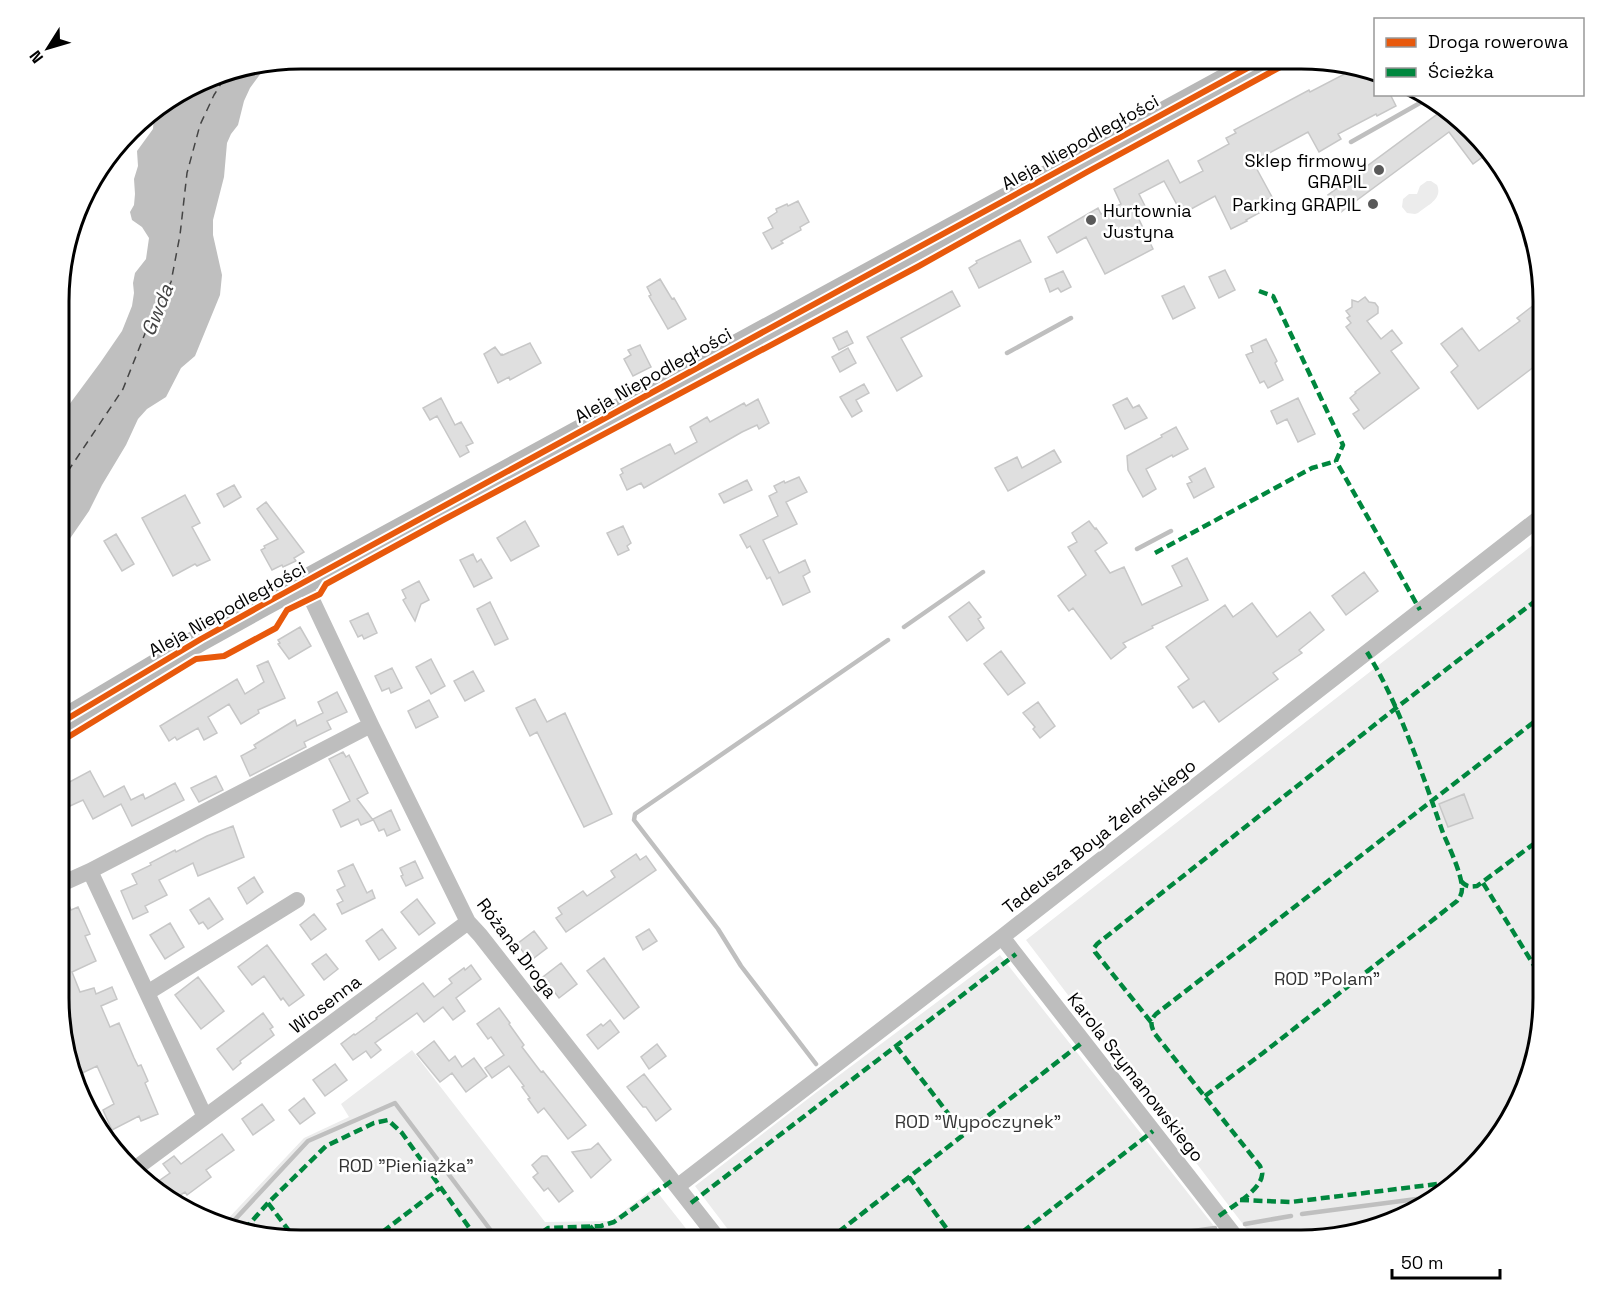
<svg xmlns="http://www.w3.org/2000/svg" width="1602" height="1299" font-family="'Space Grotesk',sans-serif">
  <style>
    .green { fill: #ececec }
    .water { fill: #bfbfbf }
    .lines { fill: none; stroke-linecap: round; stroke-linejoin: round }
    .stream { stroke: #bfbfbf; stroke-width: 4.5 }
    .ferry { stroke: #444; stroke-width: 1.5; stroke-dasharray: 8 6; stroke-linecap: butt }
    .building { fill: #dfdfdf; stroke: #c7c7c7; stroke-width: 1.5 }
    .street { stroke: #bebebe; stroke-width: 16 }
    .secondary { stroke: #b8b8b8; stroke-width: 24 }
    .quiet { stroke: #00873e; stroke-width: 4.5; stroke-dasharray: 9 4.5; stroke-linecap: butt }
    .cycleway-casing { stroke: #fff; stroke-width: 10 }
    .cycleway { stroke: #e8590c; stroke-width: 6 }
    .poi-dot { fill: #595959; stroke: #fff; stroke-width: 2 }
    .labels { text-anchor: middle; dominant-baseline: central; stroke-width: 5; stroke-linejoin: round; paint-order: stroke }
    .street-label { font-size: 18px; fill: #000; stroke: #fff }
    .poi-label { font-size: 18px; fill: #000; stroke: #fff; text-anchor: end }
    .park-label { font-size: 18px; fill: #333; stroke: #fff }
    .water-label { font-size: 20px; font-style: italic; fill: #444; stroke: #fff }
    .rim { fill: none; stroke: #000; stroke-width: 3 }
  </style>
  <rect width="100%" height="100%" fill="#fff"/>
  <path class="green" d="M1427,181H1431L1437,185C1443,199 1428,205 1418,213L1415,214L1407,213L1402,207L1403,199L1409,194H1417L1420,186Z
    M1543,537V1014L1525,1091L1473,1169L1394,1222L1301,1240H1255L1026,940Z
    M1000,955L1225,1240H736L695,1186L822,1088Z
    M412,1050L545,1222L611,1221L654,1188L695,1240H286L222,1225L304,1138L349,1117L341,1104Z"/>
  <path class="water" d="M301,59H385L369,61H306L273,65L264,69L250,88L244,101L238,125L231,134L227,143L224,177L213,220V235L222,275L220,295L195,356L181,368L166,397L147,409L138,419L126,445L102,485L89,511L60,553V417L100,363L122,331L132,306L134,293L133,283L135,273L146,259L149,238L142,227L132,220L130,212L134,205L135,194L134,179L138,166L137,151L153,129L154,116L160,108L223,71Z"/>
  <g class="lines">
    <path class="stream" d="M1351,142L1427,99
      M1007,353L1071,318
      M1137,549L1171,531
      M904,627L983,572
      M816,1064L741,966L718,929L634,820L635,814L888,640
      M1302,1214L1432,1197
      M1245,1224L1291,1216
      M228,1227L308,1141L395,1103L498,1240
      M1128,1240L1215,1228"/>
    <path class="ferry" d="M60,483L123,389L146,331L171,282L180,235L187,173L200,125L214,95L229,71"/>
  </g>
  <path class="building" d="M1356,68L1376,73V94H1390L1396,106L1377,116L1376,114L1338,134L1341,139L1319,152L1308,132L1253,162L1272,197L1255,206L1259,213L1246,220L1247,221L1231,229L1215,196L1182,214L1164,181L1139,194L1146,208L1136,213L1153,249L1105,274L1086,237L1057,253L1048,237L1098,208L1101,214L1121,204L1114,189L1168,160L1180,183L1203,171L1198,161L1229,144L1226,138L1236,133L1234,130L1309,90L1310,92Z
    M1443,110L1472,129L1488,153L1473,164L1449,132L1341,212L1328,195Z
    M798,201L809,222L800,227L801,230L781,241L783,243L772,249L763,233L773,228L768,218L777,212L776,209L787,204L788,206Z
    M1020,240L1031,262L979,288L969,268L977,263L976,261Z
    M1225,270L1235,290L1219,298L1209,277Z
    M1063,271L1071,287L1061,292L1058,288L1050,292L1045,279Z
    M660,279L672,299L674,298L686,319L668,329L649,296L651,295L647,287Z
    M1184,286L1195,308L1173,319L1162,296Z
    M952,291L960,306L901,338L922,376L897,391L867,337Z
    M1365,297L1369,302L1375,303L1378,307V313L1367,321L1381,339L1392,330L1402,343L1391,351L1419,388L1364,429L1353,414L1359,410L1350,398L1356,393L1355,392L1380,373L1346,327L1351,323L1347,318L1350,316L1346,311L1352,307V300L1358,302Z
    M1543,298V360L1478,409L1451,372L1458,366L1441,344L1462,328L1479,351L1520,321L1517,318Z
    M847,331L853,343L839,350L833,338Z
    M1266,339L1277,361L1275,363L1283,380L1268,388L1264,381L1260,383L1246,355L1253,352L1251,346Z
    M530,343L541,363L510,380L509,377L498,383L484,354L495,347L501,355L502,354L503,355Z
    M640,345L651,367L633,376L624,359L631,355L628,350Z
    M848,348L856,363L840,372L832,357Z
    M864,384L869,393L856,400L862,411L852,417L840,397Z
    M441,398L455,425L461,422L473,443L466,446L469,452L460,457L437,416L430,420L423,408Z
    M1127,398L1133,408L1139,405L1147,418L1125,429L1113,405Z
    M1298,398L1315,434L1298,442L1287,419L1277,424L1271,411Z
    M758,399L769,423L759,429L757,425L742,432L644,488L641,483L627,490L620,475L623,473L621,469L670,444L675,454L697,442L690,427L707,417L710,422L744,403L746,406Z
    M1176,427L1188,449L1173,457L1172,455L1146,469L1156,489L1143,497L1128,470L1127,456L1162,437L1161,435Z
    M1054,450L1061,462L1008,491L995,468L1017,457L1022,468Z
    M1205,468L1214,487L1194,498L1187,484L1192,482L1189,477Z
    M799,477L807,492L786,502L797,524L763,540L779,573L805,560L810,572L803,576L810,592L783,605L770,577L767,579L750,546L747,548L740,535L778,516L769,496L777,492L774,486L784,481L785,483Z
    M747,480L752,490L724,503L719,494Z
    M234,485L241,497L224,507L217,494Z
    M185,495L200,523L192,527L210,560L197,566L195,564L173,576L142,518Z
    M266,502L304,552L294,558L296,561L283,567L282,565L272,570L261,550L265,548L264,546L278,539L257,509Z
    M525,521L539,546L511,561L497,538Z
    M1089,521L1095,529L1096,528L1107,543L1095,551L1110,573L1124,567L1142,605L1182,586L1172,566L1187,558L1208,600L1152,626L1153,628L1123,643L1126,647L1111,659L1073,608L1069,611L1058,596L1086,575L1068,547L1077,542L1072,533Z
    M623,526L631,543L627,546L629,550L618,555L607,533Z
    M116,534L134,564L122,571L104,541Z
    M473,554L477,562L481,559L492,578L474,587L460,560Z
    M1364,572L1378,591L1346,615L1332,596Z
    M419,581L429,600L421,604L415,621L403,600L406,598L402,590Z
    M490,602L508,639L495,645L477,609Z
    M969,602L981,617L978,619L984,628L967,641L949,617Z
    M1252,603L1277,637L1310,612L1324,630L1299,650L1302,653L1273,673L1278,679L1219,722L1204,701L1193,708L1178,687L1189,679L1166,647L1225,605L1233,617Z
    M368,613L377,633L364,639L362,635L358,637L350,621Z
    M300,627L311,646L289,659L278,644L280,643L278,640Z
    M1001,651L1025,683L1008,695L984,664Z
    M431,659L445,686L431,694L416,667Z
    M268,661L285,698L258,710L259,713L241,724L229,704L208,717L217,733L204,740L198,728L177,740L175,737L169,741L160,726L237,679L245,694L264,682L257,666Z
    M392,668L402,688L391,693L389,688L382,691L375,676Z
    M473,671L484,691L465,701L454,681Z
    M337,692L347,712L327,721L331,729L304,742L306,747L250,776L241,756L256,748L254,745L295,720L297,726L323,713L318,702Z
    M535,699L547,722L565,713L612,814L584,827L537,732L530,736L516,708Z
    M429,700L438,717L416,728L408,711Z
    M1038,702L1055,726L1040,738L1033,729L1035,727L1023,713Z
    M343,752L346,757L349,755L368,793L357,799L373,820L361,825L358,819L341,827L333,810L350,801L329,759Z
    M90,771L104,797L124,786L131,800L143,794L145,799L175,783L184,800L132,826L121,804L93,819L83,800L70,806L60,787Z
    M216,776L223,790L199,802L191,788Z
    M1464,794L1473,818L1448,827L1439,804Z
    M391,810L400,830L387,836L384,829L379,831L373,819Z
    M233,826L244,857L198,876L193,863L159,880L167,895L145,906L148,912L133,919L121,891L137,884L132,874L151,865L150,863L175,850L176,852L207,836Z
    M636,854L640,860L646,856L656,870L566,932L556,918L562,914L558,908L583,891L587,896L615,877L611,871Z
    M415,861L423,878L406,886L401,876L403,875L400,868Z
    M353,864L367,893L372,890L375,898L342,914L337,904L343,901L337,890L345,886L338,871Z
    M254,877L263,892L247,904L238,888Z
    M64,894L71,910L78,907L90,934L85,936L96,961L72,972L80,992L94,988L96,994L112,987L117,999L101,1006L110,1027L119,1023L134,1058L138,1066L141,1065L148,1081L145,1083L158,1114L141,1121L139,1116L112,1130L103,1110L114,1104L97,1066L76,1076L59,1014L65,1012L61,1004L69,1000L59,977V895Z
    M209,898L223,919L208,929L203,922L199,924L190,910Z
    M417,899L435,923L419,935L401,912Z
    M314,914L326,929L311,940L300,925Z
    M170,923L184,947L165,959L150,935Z
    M382,929L396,948L379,960L366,941Z
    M649,929L657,941L643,950L636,937Z
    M534,931L547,948L530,961L517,944Z
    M267,945L304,995L289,1006L283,998L281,1000L264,976L252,985L238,967Z
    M326,954L338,969L324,980L312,964Z
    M604,958L639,1007L624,1019L587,971Z
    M561,963L577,984L559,998L543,977Z
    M471,965L481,979L456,998L465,1011L453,1020L443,1007L424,1022L417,1013L375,1043L381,1050L371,1058L366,1051L353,1060L341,1044L354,1034L355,1035L377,1019L376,1018L423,983L434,997L452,983L449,979L464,968L465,970Z
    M198,977L224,1011L201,1029L175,995Z
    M499,1008L510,1023L509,1024L524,1045L522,1047L541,1072L543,1071L586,1125L568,1139L544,1108L538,1113L528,1099L530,1098L522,1087L524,1086L509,1066L492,1078L485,1068L504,1055L491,1037L488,1039L477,1024Z
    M263,1013L273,1027L270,1029L274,1035L240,1061L241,1063L233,1070L217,1049Z
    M610,1020L619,1032L598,1049L587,1035L601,1024L603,1026Z
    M434,1041L449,1061L455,1056L462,1067L474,1058L487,1076L466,1092L452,1073L440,1082L417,1054Z
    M657,1044L666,1056L649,1069L641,1057Z
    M335,1064L347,1080L325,1096L313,1080Z
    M644,1074L671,1109L656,1121L646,1107H643L627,1087Z
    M304,1098L315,1113L300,1124L289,1110Z
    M262,1104L274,1120L253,1135L242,1119Z
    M222,1134L234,1150L206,1170L211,1177L187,1195L185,1192L174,1199L153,1185L170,1173L163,1164L174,1156L181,1164Z
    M598,1143L611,1160L591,1178L572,1152L591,1149Z
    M542,1156H547L573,1191L559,1202L548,1188L544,1191L533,1177L538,1173L532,1165Z"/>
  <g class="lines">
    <path class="street" d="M304,583L371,725L468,922L480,935L719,1240
      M90,871L205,1117
      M59,885L90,871L371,725
      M1002,937L1238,1240
      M147,993L297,900
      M132,1171L468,922
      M678,1186L1002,937L1543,515"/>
    <path class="secondary" d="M60,723L201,639L264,604L1264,59"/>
    <path class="quiet" d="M1259,291L1273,296L1343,445L1336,461L1420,610
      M1155,553L1312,468L1336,461
      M1461,881C1466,887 1470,887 1477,886L1543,837
      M1483,883L1543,980
      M1151,1022L1095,952L1094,948L1097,944L1396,708L1543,595
      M896,1046L964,1134
      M1205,1096L1263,1053L1457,901C1460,897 1462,894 1462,889C1462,874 1449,847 1443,833C1422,773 1400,706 1367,652
      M909,1177L955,1240
      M1240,1200L1291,1202L1454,1182
      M268,1203L296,1240
      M691,1203L1016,954
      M1219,1216C1230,1208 1261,1190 1262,1175C1263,1172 1261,1169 1260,1166L1155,1034C1151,1026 1149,1021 1156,1014L1543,715
      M590,1226L601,1240
      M244,1230L268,1203L326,1146L374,1123L388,1120L402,1133L478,1240
      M372,1240L440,1188
      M531,1240L548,1228L601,1226L614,1222L673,1180
      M828,1240L1083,1042
      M1012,1240L1153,1131"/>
    <g class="cycleway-casing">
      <path id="cycleway" d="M60,723L201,639L264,604L1264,59
        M60,742L196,659L224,656L276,628L287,610L320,594L326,584L443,520L919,266L1087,172L1295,59"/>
    </g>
    <use href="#cycleway" class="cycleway"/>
  </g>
  <g class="poi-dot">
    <circle cx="1379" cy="170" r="6"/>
    <circle cx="1373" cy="204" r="6"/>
    <circle cx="1091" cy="220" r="6"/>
  </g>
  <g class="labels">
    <g class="street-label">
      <text transform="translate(1080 142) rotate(-29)">Aleja Niepodległości</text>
      <text transform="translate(653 375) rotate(-29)">Aleja Niepodległości</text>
      <text transform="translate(227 609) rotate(-29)">Aleja Niepodległości</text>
      <text transform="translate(1099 836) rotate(-38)">Tadeusza Boya Żeleńskiego</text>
      <text transform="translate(517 948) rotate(53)">Różana Droga</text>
      <text transform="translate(325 1004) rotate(-37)">Wiosenna</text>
      <text transform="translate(1136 1077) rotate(52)">Karola Szymanowskiego</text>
    </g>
    <g class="poi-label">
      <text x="1367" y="160">Sklep firmowy<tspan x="1367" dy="21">GRAPIL</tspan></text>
      <text x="1361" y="204">Parking GRAPIL</text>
      <text x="1103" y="210" text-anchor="start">Hurtownia<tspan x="1103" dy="21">Justyna</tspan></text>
    </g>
    <g class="park-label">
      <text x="1327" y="978">ROD "Polam"</text>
      <text x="978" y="1121">ROD "Wypoczynek"</text>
      <text x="406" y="1165">ROD "Pieniążka"</text>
    </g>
    <g class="water-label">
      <text transform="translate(157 310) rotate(-68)">Gwda</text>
    </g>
  </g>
  <path d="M0 0H1602V1299H0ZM301 69H1301A232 232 0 0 1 1533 301V998A232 232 0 0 1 1301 1230H301A232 232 0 0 1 69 998V301A232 232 0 0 1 301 69Z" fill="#fff" fill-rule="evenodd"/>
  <path class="rim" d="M301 69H1301A232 232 0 0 1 1533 301V998A232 232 0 0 1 1301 1230H301A232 232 0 0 1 69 998V301A232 232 0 0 1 301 69Z"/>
  <rect x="1374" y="18" width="210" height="78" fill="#ffffff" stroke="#999999" stroke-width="1.5"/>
  <rect x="1386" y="38" width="30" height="9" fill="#e8590c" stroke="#999999" stroke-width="1.5"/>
  <text x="1428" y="48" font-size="18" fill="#000000">Droga rowerowa</text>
  <rect x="1386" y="68" width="30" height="9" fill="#00873e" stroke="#999999" stroke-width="1.5"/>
  <text x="1428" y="78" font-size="18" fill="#000000">Ścieżka</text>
  <g transform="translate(48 48) rotate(233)" stroke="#ffffff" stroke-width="4.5" paint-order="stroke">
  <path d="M0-4.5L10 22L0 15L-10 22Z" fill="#000000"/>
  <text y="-9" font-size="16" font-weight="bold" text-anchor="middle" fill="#000000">N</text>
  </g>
  <path d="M1392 1269v9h108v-9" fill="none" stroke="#000000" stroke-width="3"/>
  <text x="1401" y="1269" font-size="18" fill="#000000" stroke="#ffffff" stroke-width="4.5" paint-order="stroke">50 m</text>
</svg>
